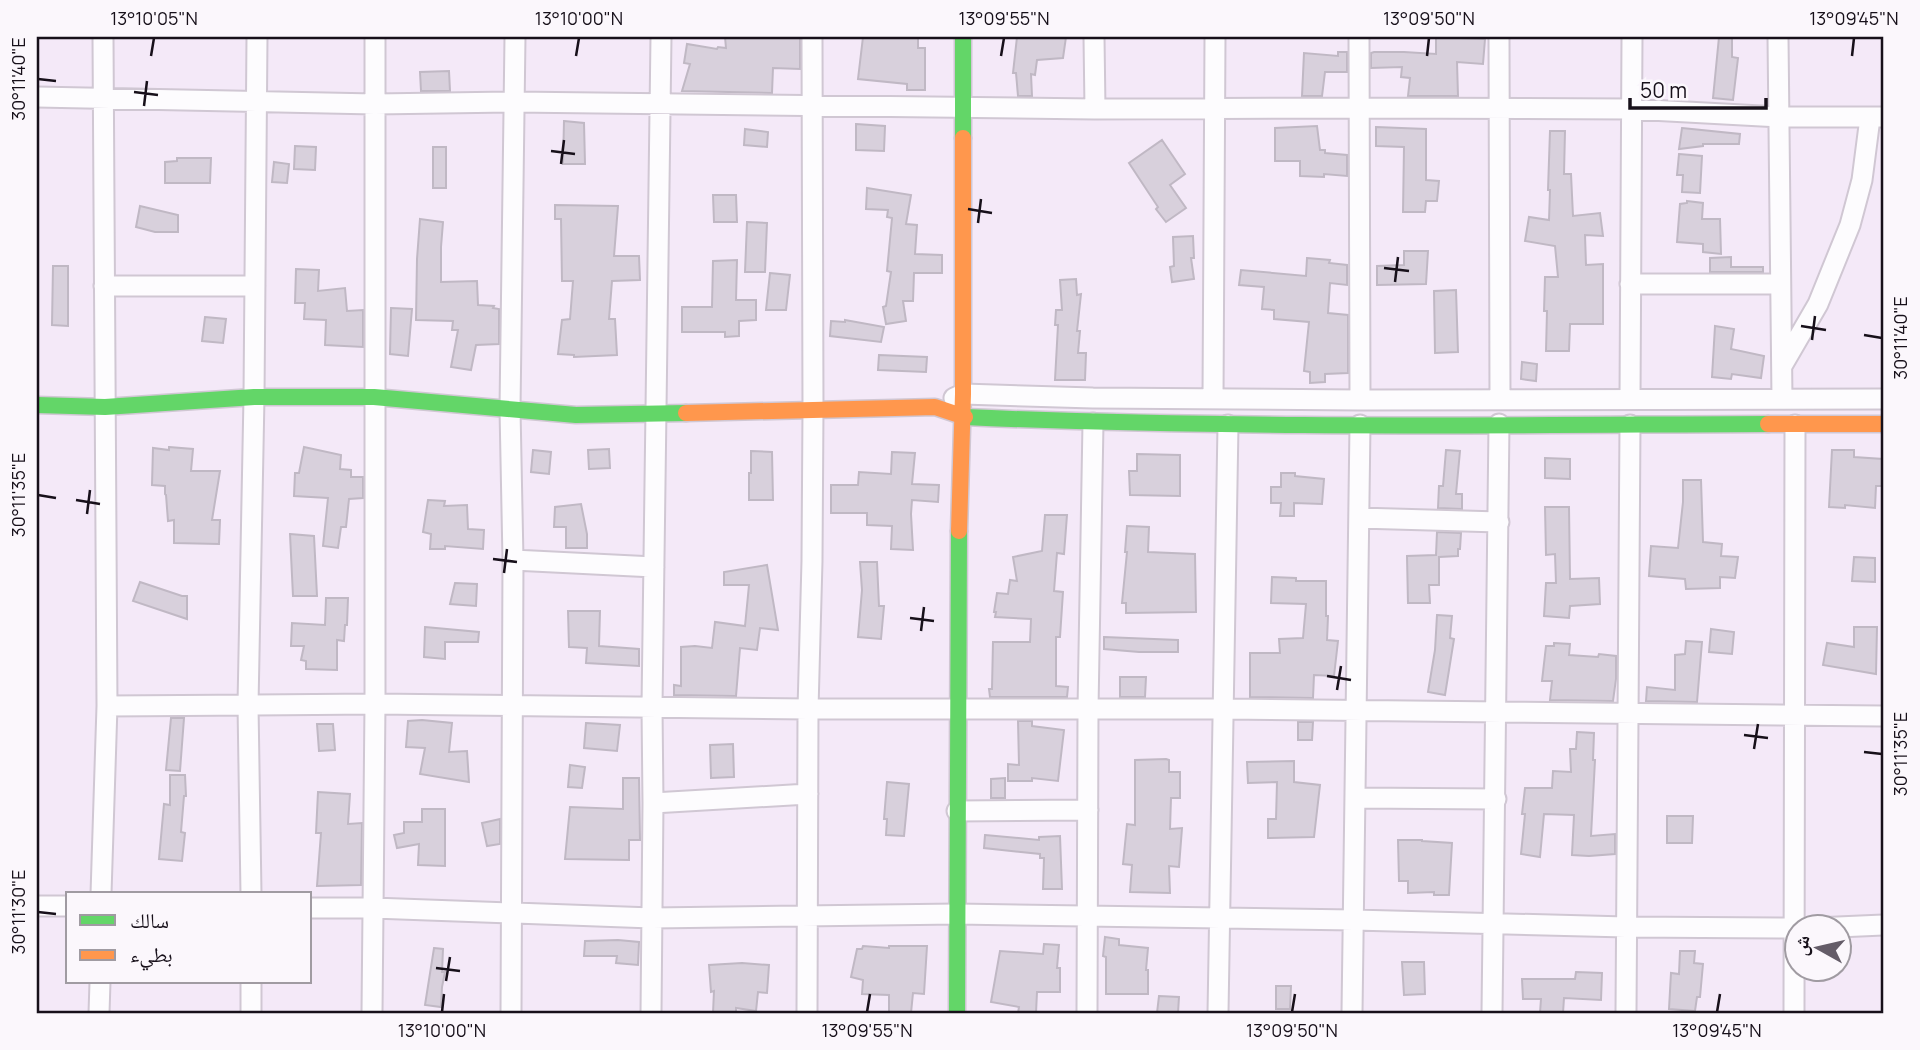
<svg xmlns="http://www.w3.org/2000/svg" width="1920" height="1050" font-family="Manrope,'Noto Naskh Arabic',sans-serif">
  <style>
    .building { fill: #d8d0dc; stroke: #c0b8c4; stroke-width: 2 }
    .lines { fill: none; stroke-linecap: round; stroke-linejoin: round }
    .street-casing { stroke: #d0c7d3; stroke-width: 23 }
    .fast-casing { stroke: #d0c7d3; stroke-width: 19 }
    .slow-casing { stroke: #d0c7d3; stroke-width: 19 }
    .street { stroke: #fdfcfe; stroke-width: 19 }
    .fast { stroke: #63d668; stroke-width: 16 }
    .slow { stroke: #ff974d; stroke-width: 16 }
    .ticks { fill: none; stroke: #17101a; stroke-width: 2.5 }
    .neatline { fill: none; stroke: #17101a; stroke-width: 2.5 }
    .ticks-label { font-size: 18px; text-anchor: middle; fill: #17101a }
  </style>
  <rect width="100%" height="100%" fill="#f4e9f8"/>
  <path class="building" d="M725,37L800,38V69L773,68L772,93L682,91L690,64L684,63L687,44L717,49L718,47L726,48Z
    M863,37H918V48H925V90H907V84L858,79Z
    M1017,37H1066L1063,58L1037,60L1035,75L1031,74L1032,96H1018L1016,73H1013Z
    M1436,37L1485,39L1483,64L1457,62L1458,96H1408L1410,78L1401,77L1402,67L1371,68V53L1374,52H1404L1436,54Z
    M1719,37H1732V57L1738,58L1733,100L1713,98Z
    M1338,52H1347V72H1325L1322,96H1302L1304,53L1338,56Z
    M449,71L450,91H421L420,72Z
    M564,121L584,123L585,164H563Z
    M856,124L885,126L884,151L856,150Z
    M1317,126L1320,150H1325V153L1347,155V176L1324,174V177L1300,176V161H1275V128Z
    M1376,127L1426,129V180L1439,181L1437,201H1426L1425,212H1403L1404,147L1376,146Z
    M1682,128L1740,134L1739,144H1703V146L1679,149Z
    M745,129L768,132L767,147L744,145Z
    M1550,131H1565L1564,174H1571L1573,216L1600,213L1603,236L1585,235L1586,265L1603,264V324H1570L1569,351H1546L1547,311H1544L1545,277H1558L1555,246L1525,241L1529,217L1549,220L1550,190H1548Z
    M1162,140L1185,174L1170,185L1186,208L1166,222L1156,209L1158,207L1129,163Z
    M295,146L316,147L315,170L294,169Z
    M433,147H446V188H433Z
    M1679,154L1702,156L1700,193L1682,192L1683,175H1677Z
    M177,158H211L210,183H165V162L177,161Z
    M274,162L289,164L287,183L272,182Z
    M867,188L911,195L906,224L917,225L915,254L942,255V273H914L913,301H903L906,321L886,324L883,307L886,306L891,272L887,271L892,218L887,217L888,210L866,209Z
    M713,195H736L737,222H714Z
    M1687,201L1703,203L1702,219H1720L1721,254L1703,252V244L1677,242L1680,204L1687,203Z
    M555,205L618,206L614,256H639L640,280L612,281L609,319H615L617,355L574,357V355L558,354L562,320L570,319L573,281H562L561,219H555Z
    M140,206L178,215V232H155L136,227Z
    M420,219L443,222L441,247V282L477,281L478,305L494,306L493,308L499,309V344L476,345L471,370L451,367L458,330H452L453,321L416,320L417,259Z
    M747,222L767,223L765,272H745Z
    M1193,236L1194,258H1191L1194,279L1172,282L1170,267L1174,266L1173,237Z
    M1404,251H1428L1426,284L1377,285V266L1404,265Z
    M1731,257V267H1763V272H1710V258Z
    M1307,258L1330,260L1329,263L1347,265V285L1330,283L1328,313L1348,315V373L1325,374V382L1310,383V372L1304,371L1309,322L1274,319V310L1262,309L1264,287L1239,285L1241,270L1306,276Z
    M737,260L736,300H756V320L739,321V336L725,337V332H682V307H712L713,261Z
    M53,266H68V326L52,325Z
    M296,269L319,270L318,291L345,288L347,311L363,310V347L325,345L326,320L304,319L305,303H295Z
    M770,273L790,275L786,310H766Z
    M1076,279L1077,295L1081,294L1077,331H1080L1078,353H1086L1085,380H1055L1058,325H1055L1056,310H1062L1060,280Z
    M1456,290L1458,352L1435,353L1434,291Z
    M391,308L412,309L408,356L390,354Z
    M205,317L226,319L223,343L202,341Z
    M845,320L884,327L881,342L830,336L831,321L845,322Z
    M1715,326L1734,329L1731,349L1764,356L1761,378L1732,374L1731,379L1712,377Z
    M879,355L927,357L926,372L878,370Z
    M1522,362L1537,364L1536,381L1521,379Z
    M169,447L193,449L191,471H220L212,520H220L219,544L174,543V520L168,521L166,495L165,494V486L152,485L153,448L169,450Z
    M304,447L341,455L340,469L351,470V477H363V498L349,499L346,527H341L338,548L323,546L328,498L294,496L295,473H299Z
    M609,449L610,468L589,469L588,450Z
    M533,450L551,452L549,474L531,472Z
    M1446,450L1460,451L1456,494H1462V509L1438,508L1439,486H1443Z
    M1832,450H1854V457L1883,459L1882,486H1876L1875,508L1845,505V508L1829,507Z
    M751,451L772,452L773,500H749V473H751Z
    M892,452L915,453L912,484L939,485L938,502L912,500L911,514L913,550L891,549L892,526L867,525V513H831V485H858L859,472L891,474Z
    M1137,454L1180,455V496L1130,495L1129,471H1137Z
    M1545,458L1570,459V479L1545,478Z
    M1281,473H1295V476L1324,479L1322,504L1294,503V516H1280L1281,503H1271V487H1281Z
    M1683,480H1701L1703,542L1722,544L1721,556L1738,557L1735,578L1720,577V588L1686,589L1685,579L1649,576L1651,546L1678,548L1683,502Z
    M428,500L445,501L444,506L467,505L468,529L484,530L483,549L445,546V549H430L431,534L423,532Z
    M581,504L587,534V548H566V527H554L555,507Z
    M1545,507H1569L1570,579L1599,578L1600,604L1570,606L1569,618L1544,616L1546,583H1556L1555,554L1546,555Z
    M1045,515H1067L1064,554L1057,553L1054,591L1063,592L1060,637H1056V686L1068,687L1067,697H990L989,689H992L993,642H1030L1031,619L995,617L996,612H994L997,593L1008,594L1010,580L1017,581L1013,557L1042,551Z
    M1127,526L1149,527L1148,552L1195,554L1196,612L1126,613V603H1122L1127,552H1125Z
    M1437,532L1461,533L1460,549H1458V556L1439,557V585H1429L1430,603H1408L1407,556L1436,555Z
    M290,534L314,536L317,596H293Z
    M1854,557L1875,558V582L1852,581Z
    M860,562H877L879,606H884L881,639L858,637L862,590Z
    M767,565L778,630L760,628L757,650L740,648L736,696L674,695V685L681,686V647L695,646L712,648L715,622L745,626L749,585H724V572Z
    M1272,577L1296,578V581H1326V616H1328L1327,640L1338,641L1334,676L1314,675L1313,698L1250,697V653H1280L1279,639L1303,638L1306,604L1271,603Z
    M140,582L182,596H187V619L133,601Z
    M455,583L477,584L476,606L450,604Z
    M326,598H348L347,625H345L344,641L337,640V670L306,669V661L301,660L304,646H291L292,623L325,625Z
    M568,611H600L599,646L639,649V666L586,663L587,648L569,647Z
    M1437,615L1452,616L1450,638L1454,639L1445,695L1428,692L1435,650Z
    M425,627L479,632L478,642H445V659L424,657Z
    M1854,627H1877L1876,674L1823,665L1827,643L1854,647Z
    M1711,629L1734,632L1732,654L1709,652Z
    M1104,637L1178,640V652H1139L1104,649Z
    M1686,641L1702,642L1697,702L1646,701L1647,687L1675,690V655L1685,654Z
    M1554,643L1570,644L1569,655L1598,657L1599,654L1616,656V679L1613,701L1550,700L1552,681H1542L1546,646H1554Z
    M1120,677H1146L1145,697H1120Z
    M171,718H184L180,771L166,770Z
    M422,720L452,723L449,752L467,751L469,782L420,774L425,748L406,747L408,721Z
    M1018,721H1032V726L1064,730L1058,781L1032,778V781H1008V764L1019,765Z
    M1298,722H1313L1312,740H1298Z
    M586,723L620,725L617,751L584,748Z
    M317,724H333L335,750L319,751Z
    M1577,732L1594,733L1593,760H1595L1591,836L1615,834V854L1589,856L1572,855L1574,815L1544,814L1540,857L1521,854L1525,814H1522L1525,788H1552L1553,771L1571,772L1570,749H1576Z
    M733,744L734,777L711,778L710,745Z
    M1166,759L1169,760V772H1180V798H1171L1170,829L1182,828L1179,867L1169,866L1170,893L1130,892L1132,865L1123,864L1127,824L1135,825V760Z
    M1294,761V782L1320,785L1314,837L1268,838V819H1276L1277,782L1248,783L1247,762Z
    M570,765L585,767L582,788L568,787Z
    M170,775H185L186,796H184L181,832L185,833L182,861L159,859L164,804L170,805Z
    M623,778H639L640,840H629V860L565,859L570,807L623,809Z
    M1005,778V798H991V779Z
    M887,782L909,784L904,836L886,835L887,819H884Z
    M318,792L350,794L348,824L362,823L361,885L317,886L321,833H316Z
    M422,809H445V866L418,865L419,844L397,848L394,835L404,833V822H422Z
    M1667,816H1693L1692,843H1667Z
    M500,819V844L487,846L482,823Z
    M985,835L1039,840V837L1060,836L1062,889H1043L1044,858H1040V854L984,848Z
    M1398,840H1422V841L1452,843L1449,895H1434V892L1408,893V881H1399Z
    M1105,937L1119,939V945L1148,948L1146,970H1148V994H1106V957L1103,956Z
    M618,940L639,942L638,965L616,963L617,956H584L585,941Z
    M1044,944L1059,945L1057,968H1060V992H1037L1036,1013H1018L1019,1007L991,1002L1000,951L1043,954Z
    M863,946L889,948V946H927L924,994L913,993L911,1013H889V995L862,994L863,980L851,977L857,949H862Z
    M434,948L443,949L442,972H445L442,987L441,1007L425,1005Z
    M1680,951H1695L1694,963L1703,964L1700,997H1697L1695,1011L1669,1009L1671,973L1679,974Z
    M1402,962H1424L1425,994L1404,995Z
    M742,963L769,965L767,993L758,992L756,1011L736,1008V1013H713L714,991L711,992L709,965Z
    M1576,972L1602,973L1601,1000L1564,998L1563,1013H1540L1541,999H1523L1522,979H1575Z
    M1276,986H1291L1290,1009H1276Z
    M1159,996L1179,997L1178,1013H1157Z"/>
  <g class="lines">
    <g class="street-casing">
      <path id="street" d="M1094,37L1095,109
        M1359,37L1360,400
        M1499,37L1500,399
        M1778,37L1782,399
        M37,97L375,104L514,102L1095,109L1358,108L1631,109L1780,117H1883
        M1630,284H1779
        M104,286H255
        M1782,366L1818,304L1850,225L1862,180L1870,118
        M954,398L963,394L1093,398L1360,400L1883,399
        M1213,399L1215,37
        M1630,399L1632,37
        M1359,518L1499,522
        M513,560L654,567
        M107,706L375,704L808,709H1224L1883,716
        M1355,798L1496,799
        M653,803L808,794
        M957,811L1088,810
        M101,894L107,706L103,37
        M251,894L248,705L254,397L257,37
        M37,906H68
        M310,908H373L652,918L957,914L1354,920L1626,927L1798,928
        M1815,928L1883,925
        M99,1013L100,982
        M251,1013V982
        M372,1013L375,704V37
        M511,1013L513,560L510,409L515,37
        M651,1013L653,803L652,707L661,37
        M807,1013L808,709L812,561L813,409L812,37
        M1087,1013L1088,709L1093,423
        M1218,1013L1228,425
        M1352,1013L1360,425
        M1492,1013L1499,424
        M1626,1013L1630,425
        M1794,1013L1795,425"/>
    </g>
    <g class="fast-casing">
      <path id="fast" d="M963,37V138
        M37,405L105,407L254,397H374L576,415L686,413
        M965,417C1233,429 1500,425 1768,424
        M957,1013L959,531"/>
    </g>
    <g class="slow-casing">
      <path id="slow" d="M686,413L935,407L965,417
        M1768,424H1883
        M959,531L963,394V138"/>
    </g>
    <use href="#street" class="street"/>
    <use href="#fast" class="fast"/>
    <use href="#slow" class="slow"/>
  </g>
  <path class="ticks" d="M151,56L154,38M576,56L579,38M1001,56L1004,38M1427,56L1429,38M1852,56L1854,38M38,79L56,81M134,92L158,95M144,106L147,81M551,151L575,154M561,164L564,140M968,209L992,213M978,223L981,199M1384,268L1409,271M1395,282L1398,257M1801,326L1826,330M1864,335L1882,338M1812,340L1815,316M38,495L56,498M76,500L100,504M87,514L90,490M493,559L517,562M504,573L507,549M910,618L934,621M921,631L924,607M1327,676L1351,680M1337,690L1341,666M1744,735L1768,738M1754,749L1758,724M1864,752L1882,754M38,912L56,914M436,968L460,971M446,981L450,957M442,1012L444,994M867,1012L870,994M1292,1012L1295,994M1717,1012L1720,994"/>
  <rect width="1920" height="1050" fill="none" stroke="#fbf7fc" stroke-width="77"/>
  <rect x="66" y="892" width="245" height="91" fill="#fbf7fc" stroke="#a09ba2" stroke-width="2"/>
  <rect x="80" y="915" width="35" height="10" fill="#63d668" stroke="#a09ba2" stroke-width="2"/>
  <text x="130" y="928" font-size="21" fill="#17101a">سالك</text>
  <rect x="80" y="950" width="35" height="10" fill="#ff974d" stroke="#a09ba2" stroke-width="2"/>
  <text x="130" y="962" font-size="21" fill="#17101a">بطيء</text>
  <g transform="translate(1818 948) rotate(278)"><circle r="33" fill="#fbf7fc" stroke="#a09ba2" stroke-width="2"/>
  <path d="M0-5L12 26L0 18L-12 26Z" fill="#645c68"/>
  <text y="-10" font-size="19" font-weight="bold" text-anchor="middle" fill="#17101a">ش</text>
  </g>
  <path d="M1630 98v10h136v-10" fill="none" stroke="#17101a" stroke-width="3.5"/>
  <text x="1640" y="98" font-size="21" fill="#17101a" stroke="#fbf7fc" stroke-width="5" paint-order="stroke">50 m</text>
  <rect x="38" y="38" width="1844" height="974" class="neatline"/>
  <g class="ticks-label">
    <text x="154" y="25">13°10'05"N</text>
    <text x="579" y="25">13°10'00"N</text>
    <text x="1004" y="25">13°09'55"N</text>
    <text x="1429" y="25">13°09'50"N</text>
    <text x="1854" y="25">13°09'45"N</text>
    <text transform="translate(19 79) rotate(-90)" y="6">30°11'40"E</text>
    <text transform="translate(1901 338) rotate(-90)" y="6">30°11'40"E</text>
    <text transform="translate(19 495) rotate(-90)" y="6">30°11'35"E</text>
    <text transform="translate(1901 754) rotate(-90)" y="6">30°11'35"E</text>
    <text transform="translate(19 912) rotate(-90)" y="6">30°11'30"E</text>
    <text x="442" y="1037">13°10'00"N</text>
    <text x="867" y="1037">13°09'55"N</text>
    <text x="1292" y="1037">13°09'50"N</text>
    <text x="1717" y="1037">13°09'45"N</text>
  </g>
</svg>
